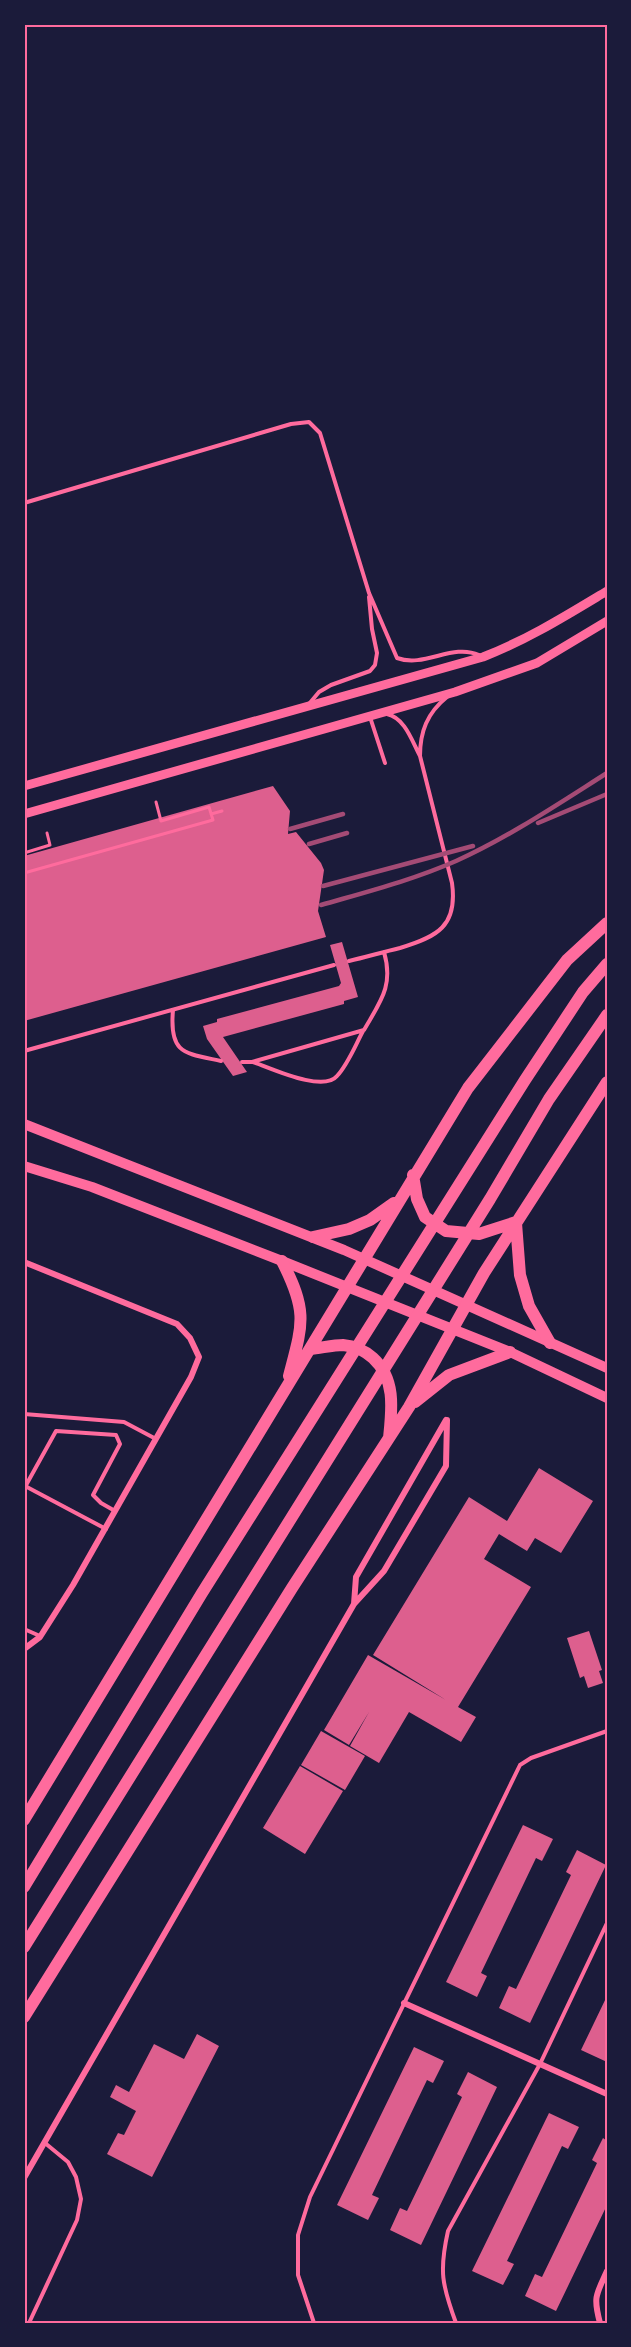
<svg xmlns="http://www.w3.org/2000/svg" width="631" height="2347" font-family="'Alegreya Sans',sans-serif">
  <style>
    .building { fill: #dd5f8e }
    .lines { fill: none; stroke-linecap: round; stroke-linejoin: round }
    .path { stroke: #ff6b9d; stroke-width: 3 }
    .service { stroke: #ff6b9d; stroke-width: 4 }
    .minor { stroke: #ff6b9d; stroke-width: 6 }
    .tertiary { stroke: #ff6b9d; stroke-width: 9 }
    .secondary { stroke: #ff6b9d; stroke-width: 10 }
    .trunk { stroke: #ff6b9d; stroke-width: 12 }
    .rail { stroke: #a44b75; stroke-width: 4.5 }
    .neatline { fill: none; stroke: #ff6b9d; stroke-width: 2 }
  </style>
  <rect width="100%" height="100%" fill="#1b1b3a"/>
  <path class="building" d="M273,786L290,811L288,834L296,832L321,863L324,870L318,911L326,937L24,1021V856Z
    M342,942L358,997L344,1001V1004L223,1037L247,1072L233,1076L207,1039L203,1026L217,1022V1019L339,986L341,983L330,945Z
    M539,1468L593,1501L561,1553L535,1538L527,1551L499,1534L484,1559L531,1587L458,1707L476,1717L461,1742L409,1712L379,1763L350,1746L369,1712L349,1745L324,1730L368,1655L446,1700L373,1655L469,1497L507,1521Z
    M589,1631L602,1670L599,1671L603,1683L588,1688L584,1676L580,1678L567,1638Z
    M321,1731L365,1756L345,1790L301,1765Z
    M300,1766L343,1791L305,1854L263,1828Z
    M523,1825L553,1839L542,1861L536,1858L481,1973L487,1976L477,1997L446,1982Z
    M577,1850L606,1865L530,2023L499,2008L509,1986L516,1989L571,1875L566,1872Z
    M607,1996V2062L581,2050Z
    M197,2034L219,2046L152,2177L107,2154L118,2133L124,2135L136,2111L110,2097L116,2085L129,2092L154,2044L184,2059Z
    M414,2047L444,2061L433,2083L427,2080L372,2195L379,2198L368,2220L337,2205Z
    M468,2072L497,2087L421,2245L390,2230L400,2208L407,2211L462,2097L457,2094Z
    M549,2113L579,2127L568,2149L562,2146L507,2261L514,2264L503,2285L472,2271Z
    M603,2138L607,2141V2205L556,2311L525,2296L535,2274L542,2277L597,2163L592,2160Z"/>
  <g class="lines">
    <path class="path" d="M211,814L222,811
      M24,853L50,845L47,833
      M24,873L213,820L209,807L161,821L156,802"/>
    <path class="service" d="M24,503L291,424L309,422L320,433L369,593L397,658C425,668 452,643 479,655
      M309,704L319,692L331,685L370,671L375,665L377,653L372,629L369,597
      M387,714C405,718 412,741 420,756
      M370,717L385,763
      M349,961C366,957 383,952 400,948C437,937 458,926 452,883L420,756C420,732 427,713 447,697
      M173,1010C169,1054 184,1053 221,1061
      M24,1051L334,965
      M242,1062H252L364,1030C380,1002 394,986 384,952
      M253,1062C271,1068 323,1093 337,1076C348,1064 355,1046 363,1031
      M24,1414L124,1422L156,1439
      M25,1486L106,1529
      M25,1487L56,1431L116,1435L120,1444L93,1495L101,1503L115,1511
      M24,1629L40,1636
      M29,2323L77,2220L81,2199L76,2177L68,2162L45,2143
      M314,2323L298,2275V2235L310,2197L520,1765L531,1758L607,1731
      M456,2323C442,2285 439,2271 448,2231L540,2064L607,1923"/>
    <path class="minor" d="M24,1262L177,1324L190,1338L199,1357L191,1377L73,1585L40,1637L24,1649
      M354,1604L356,1577L446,1420
      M404,2003L607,2094
      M24,2178L354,1604L384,1571L446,1466L447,1420
      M600,2323C593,2297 596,2295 607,2271"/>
    <path class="tertiary" d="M24,786L483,657C527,640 567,615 607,591
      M24,814L455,692L537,663L607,621"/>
    <path class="secondary" d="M24,1124L344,1250L607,1368
      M24,1166L92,1187L282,1261L510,1352L607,1398"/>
    <path class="trunk" d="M413,1175L417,1199L425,1217L446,1231L479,1234L516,1222
      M516,1223L520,1275L529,1306L550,1343
      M313,1237L349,1229L370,1220L394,1203
      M282,1261C308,1312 303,1323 289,1376
      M310,1349C321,1348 333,1345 343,1345C355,1346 364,1350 373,1358C396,1379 392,1409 389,1438
      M415,1402L449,1375L510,1352
      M24,1820L468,1088L567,960L607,923
      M24,1887L202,1593L525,1080L583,992L607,964
      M24,1947L490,1199L549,1099L607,1015
      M24,2017L292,1588L409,1407L484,1273L607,1082"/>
    <path class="rail" d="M538,823L607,794
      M290,829L343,814
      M309,844L347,833
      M323,886L473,846
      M321,905C366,892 413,880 456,861C509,837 558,804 607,773"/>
  </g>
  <rect width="631" height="2347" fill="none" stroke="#1b1b3a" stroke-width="51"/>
  <rect x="26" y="26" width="580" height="2296" class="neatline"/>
</svg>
